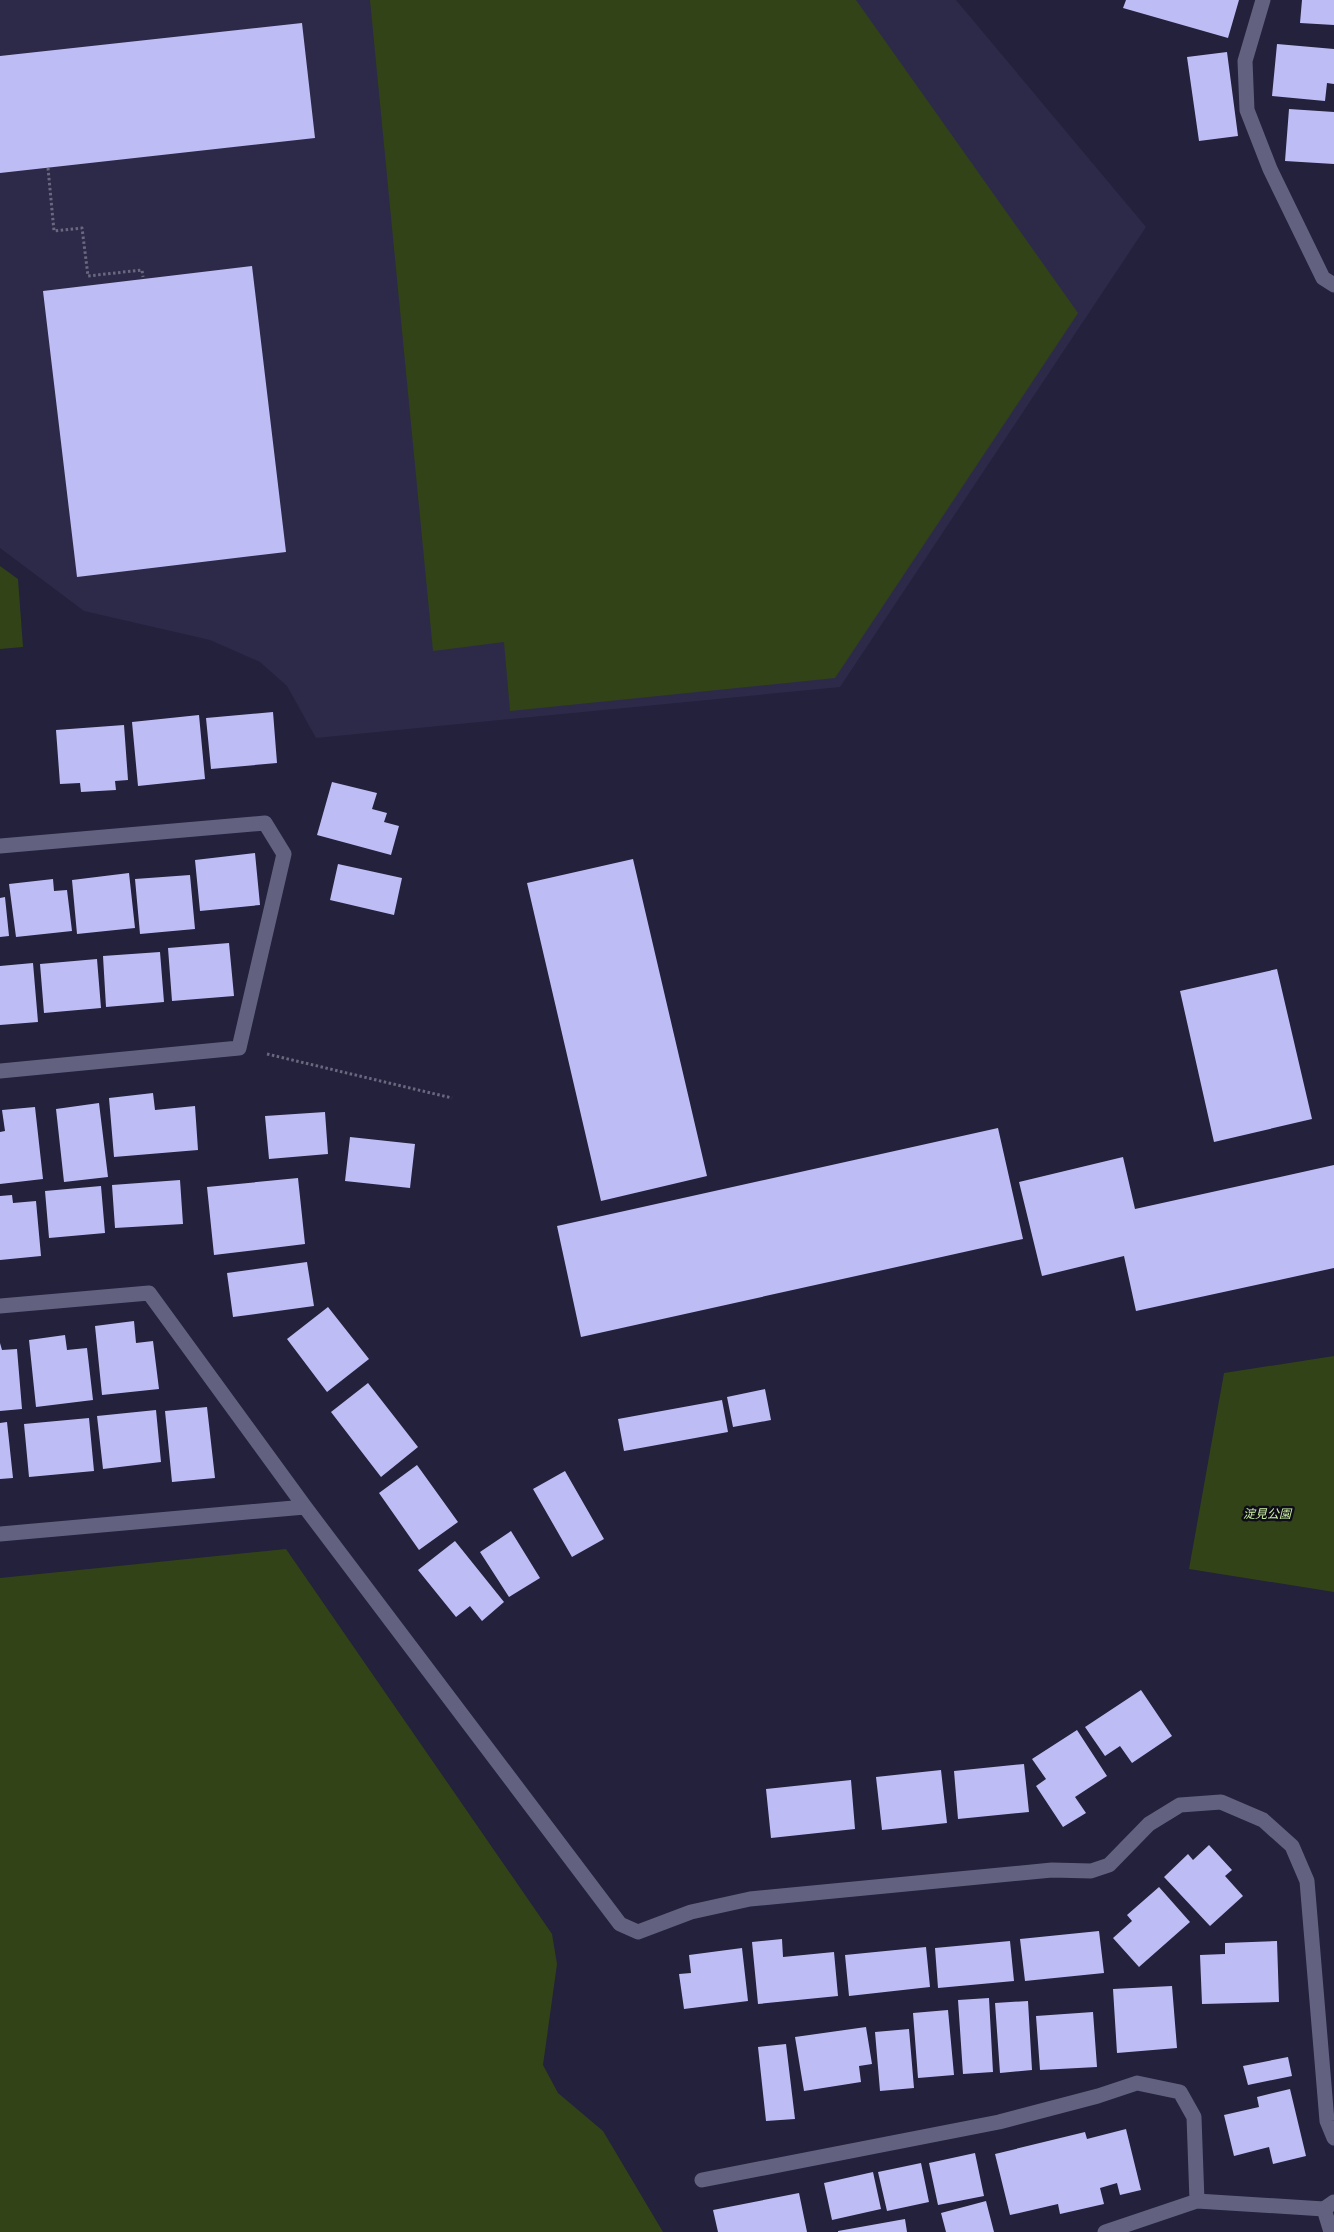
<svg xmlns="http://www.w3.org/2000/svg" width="1334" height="2232" font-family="Literata,'Noto Sans JP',serif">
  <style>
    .built { fill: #2d2a49 }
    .green { fill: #324318 }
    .building { fill: #bebcf5 }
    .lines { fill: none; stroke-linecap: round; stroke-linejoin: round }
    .path { stroke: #69687f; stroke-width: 3; stroke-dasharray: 2.5 2.5; stroke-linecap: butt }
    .street { stroke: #626180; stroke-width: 15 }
    .secondary { stroke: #626180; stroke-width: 15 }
    .labels { text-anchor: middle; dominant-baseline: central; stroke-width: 5; stroke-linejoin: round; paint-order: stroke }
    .park-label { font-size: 12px; font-style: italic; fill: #cef1a1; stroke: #0d0c18 }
  </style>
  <rect width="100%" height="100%" fill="#23213b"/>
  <path class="built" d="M0,0H956L1146,227L840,687L316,738L287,686L260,662L210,640L84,611L0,548Z"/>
  <path class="green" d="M370,0H856L1078,313L835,678L510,711L504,642L433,651Z
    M0,566L18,579L23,647L0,649Z
    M1334,1356V1592L1189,1569L1224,1373Z
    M286,1549L552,1934L557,1964L543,2065L558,2093L603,2131L663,2232H0V1578Z"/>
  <path class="building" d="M1126,0H1239L1228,38L1123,8Z
    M1302,0H1334V25L1300,23Z
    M302,23L315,138L0,173V56Z
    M1277,44L1334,49V84L1327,83L1325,101L1272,96Z
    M1227,52L1238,136L1199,141L1187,57Z
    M1289,109L1334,112V164L1285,161Z
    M252,266L286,552L77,577L43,291Z
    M273,712L277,763L211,769L206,718Z
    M199,715L205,779L138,786L132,722Z
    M124,725L128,780L115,781L116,790L81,792L80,783L60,784L56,730Z
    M332,782L377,793L372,809L387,813L384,822L399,826L391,855L317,835Z
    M255,853L260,905L200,911L195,860Z
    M633,859L707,1176L601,1201L527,883Z
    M338,864L402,878L394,915L330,900Z
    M129,873L135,928L77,934L72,880Z
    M190,875L195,929L140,934L135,879Z
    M53,879L54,891L67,890L72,931L16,937L9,884Z
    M5,897L9,936L0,937V898Z
    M229,943L234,996L172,1001L168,948Z
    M160,952L164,1002L106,1007L103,956Z
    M97,959L101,1008L44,1013L40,964Z
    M33,963L38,1022L0,1025V966Z
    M1277,969L1312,1119L1214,1142L1180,991Z
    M153,1093L155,1110L195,1106L198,1150L114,1157L109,1098Z
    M99,1103L108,1177L64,1182L56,1109Z
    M35,1107L43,1179L0,1184V1132L5,1131L2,1110Z
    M325,1112L328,1154L269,1159L265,1116Z
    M998,1128L1023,1239L581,1337L557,1226Z
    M350,1137L415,1144L410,1188L345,1181Z
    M1123,1157L1135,1209L1334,1165V1268L1136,1311L1124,1256L1042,1276L1019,1182Z
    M298,1178L305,1244L214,1255L207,1187Z
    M180,1180L183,1224L115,1228L112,1185Z
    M101,1186L105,1233L49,1238L45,1191Z
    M12,1195L13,1203L36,1201L41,1256L0,1260V1196Z
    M307,1262L314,1306L233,1317L227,1273Z
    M328,1307L369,1359L327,1392L287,1339Z
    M134,1321L136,1343L153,1341L159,1389L102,1395L95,1326Z
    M65,1335L67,1350L87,1348L93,1400L36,1407L29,1340Z
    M0,1343L2,1350L17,1349L22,1409L0,1411Z
    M368,1383L418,1447L381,1477L331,1412Z
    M765,1389L771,1420L733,1427L727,1397Z
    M722,1400L728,1432L624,1451L618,1419Z
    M207,1407L215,1478L172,1482L165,1411Z
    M156,1410L161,1462L103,1469L97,1416Z
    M89,1418L94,1471L29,1477L24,1424Z
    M7,1422L13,1478L0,1479V1423Z
    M417,1465L458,1522L419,1550L379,1493Z
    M565,1471L604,1539L572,1557L533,1489Z
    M511,1531L540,1578L509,1597L480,1552Z
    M455,1541L504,1602L482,1621L470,1606L456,1617L418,1570Z
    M1141,1690L1172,1736L1132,1763L1120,1746L1105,1756L1085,1727Z
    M1077,1730L1107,1776L1075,1797L1086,1813L1063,1827L1036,1786L1046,1779L1032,1759Z
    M1024,1764L1029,1812L958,1819L954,1771Z
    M941,1770L947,1823L882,1830L876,1777Z
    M851,1780L855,1829L771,1838L766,1789Z
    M1209,1845L1232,1870L1225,1876L1243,1896L1210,1926L1164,1877L1188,1854L1193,1860Z
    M1159,1887L1190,1922L1139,1967L1113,1938L1132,1921L1127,1915Z
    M1099,1931L1104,1973L1025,1981L1020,1939Z
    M782,1939L783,1957L834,1952L838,1996L758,2004L752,1942Z
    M1010,1941L1014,1981L938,1988L935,1948Z
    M1277,1941L1279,2002L1202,2004L1200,1955L1225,1954V1943Z
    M926,1947L930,1987L849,1996L845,1955Z
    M742,1948L748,2001L684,2009L679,1974L691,1973L689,1955Z
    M1172,1986L1177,2048L1117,2053L1113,1989Z
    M989,1998L993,2072L963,2074L958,2000Z
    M1028,2001L1032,2070L1000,2073L995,2003Z
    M948,2010L954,2075L918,2078L913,2013Z
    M1093,2012L1097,2067L1040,2070L1036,2016Z
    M866,2027L872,2064L859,2066L861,2082L804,2091L795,2037Z
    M909,2029L914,2088L880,2091L875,2032Z
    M786,2044L795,2119L766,2121L758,2047Z
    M1288,2057L1292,2076L1248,2085L1243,2066Z
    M1290,2089L1306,2156L1273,2164L1269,2147L1234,2156L1224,2115L1259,2107L1257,2097Z
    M1126,2129L1141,2190L1120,2195L1117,2183L1100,2188L1104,2204L1060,2214L1058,2204L1010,2215L995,2154L1085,2132L1087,2139Z
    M975,2153L984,2196L938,2205L929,2163Z
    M921,2163L929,2202L887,2211L878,2172Z
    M873,2172L881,2209L832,2220L824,2183Z
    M799,2193L807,2232H718L713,2210Z
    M986,2201L994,2232H946L941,2213Z
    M905,2219L907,2232H838V2231Z"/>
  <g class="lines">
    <path class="path" d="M48,168L54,231L82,228L88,276L142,270L143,277
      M267,1054L452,1098"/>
    <path class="street" d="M1263,0L1245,61L1247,110L1270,169L1323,278L1334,285
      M0,846L265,823L284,854L239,1048L0,1071
      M0,1306L149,1293L305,1507L620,1924L638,1932L691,1912L750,1899L1052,1870L1091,1871L1109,1865L1149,1824L1180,1805L1221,1802L1263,1820L1292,1846L1307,1881L1327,2121L1334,2138
      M0,1534L305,1507
      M702,2180L999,2122L1098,2096L1137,2083L1180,2092L1194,2117L1197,2201
      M1105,2232L1197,2201L1324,2209L1331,2232"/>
    <path class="secondary" d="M1324,2209L1334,2202"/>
  </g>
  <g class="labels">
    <g class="park-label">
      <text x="1267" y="1513">淀見公園</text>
    </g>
  </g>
</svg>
